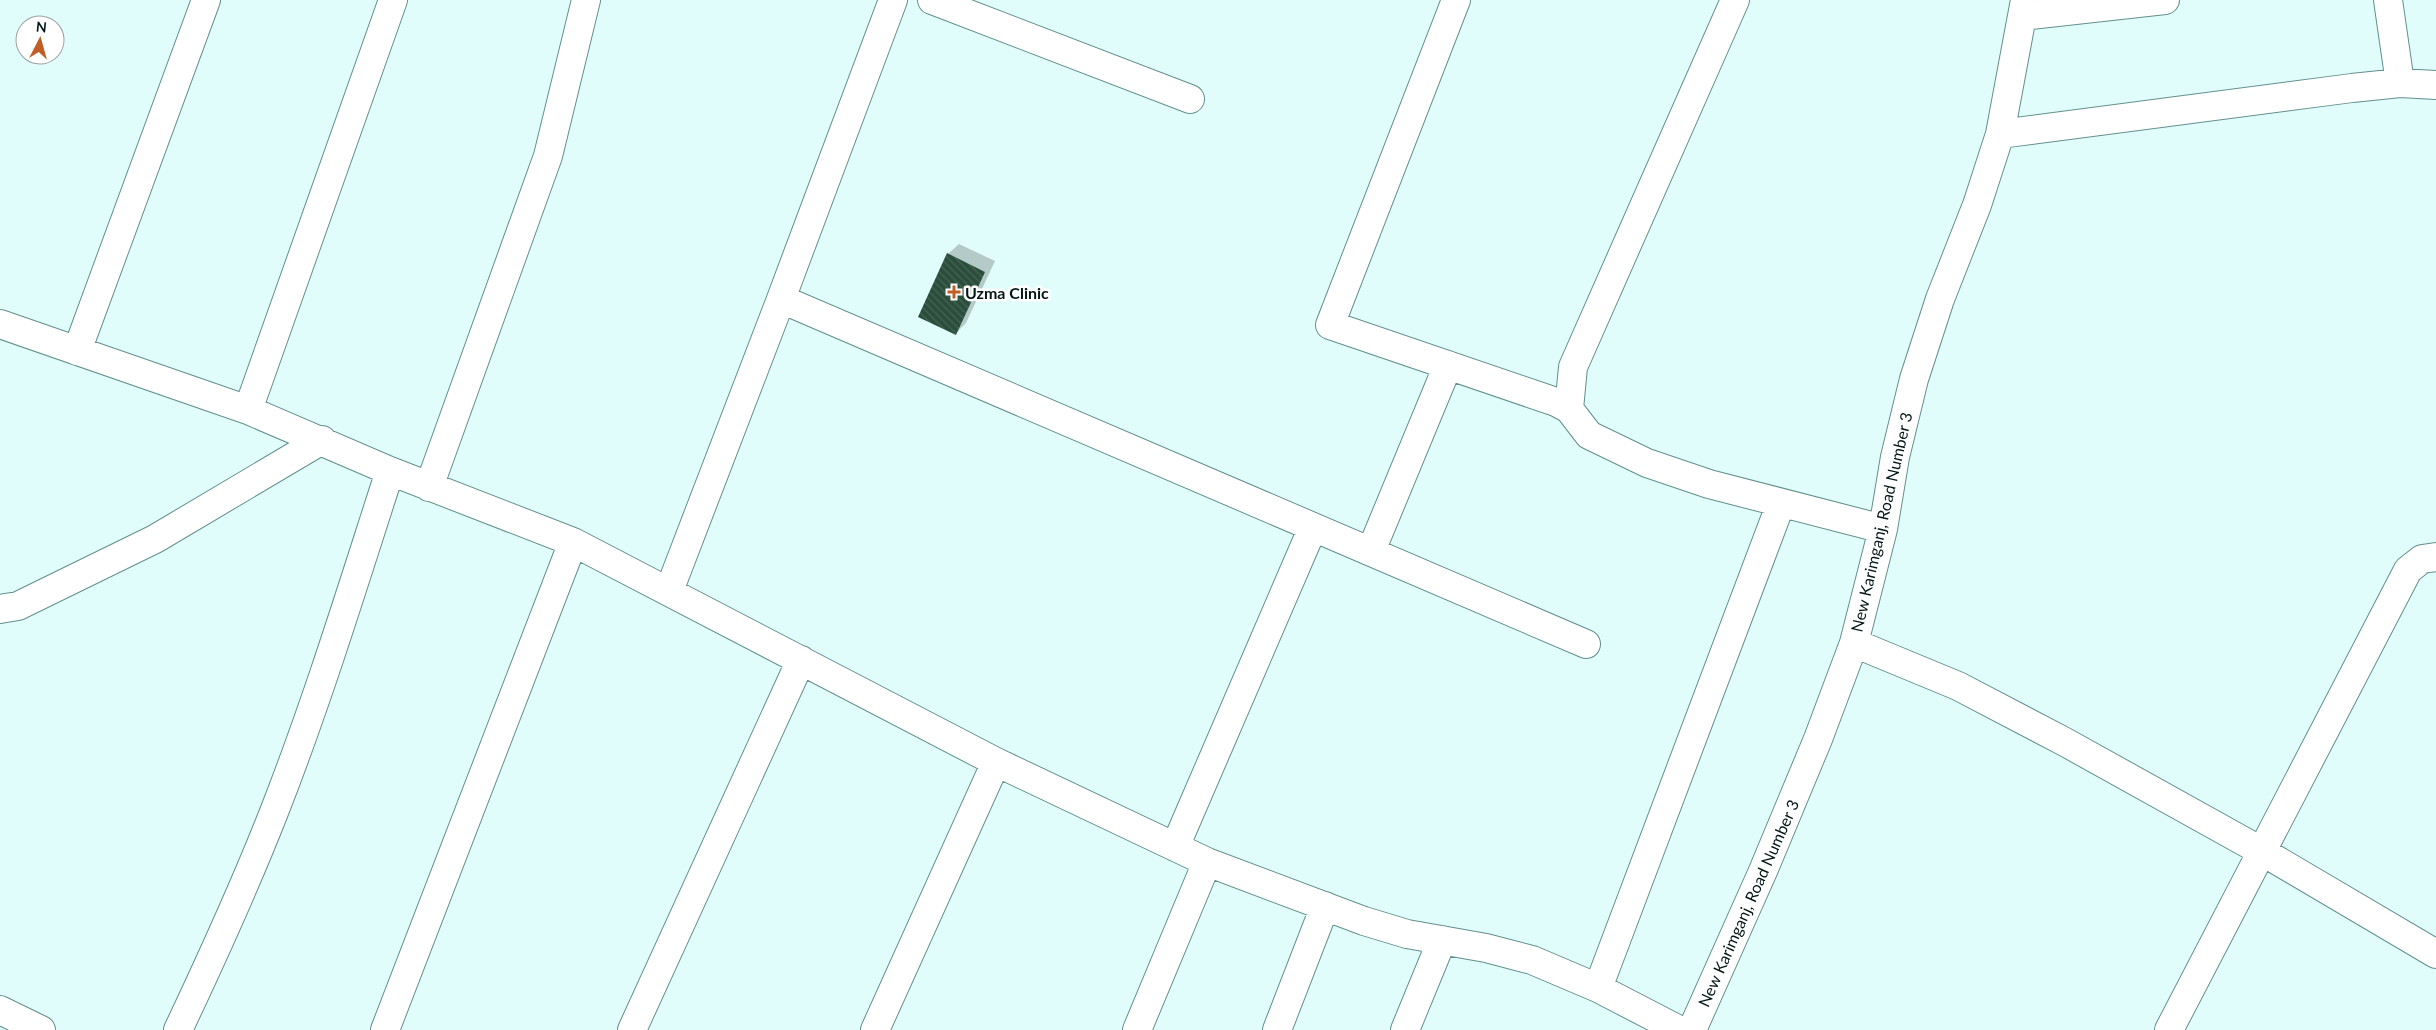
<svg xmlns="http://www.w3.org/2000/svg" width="2436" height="1030" font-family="Lato,sans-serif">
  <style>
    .shadow { fill: #0003 }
    .building { fill: url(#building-back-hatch) }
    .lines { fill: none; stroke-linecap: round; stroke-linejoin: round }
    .minor-casing { stroke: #62908d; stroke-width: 30 }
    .minor { stroke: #fff; stroke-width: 28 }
    .poi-dot { fill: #c15e26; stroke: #fff; stroke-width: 2 }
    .labels { text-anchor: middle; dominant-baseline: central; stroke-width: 5; stroke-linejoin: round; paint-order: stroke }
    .poi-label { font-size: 16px; font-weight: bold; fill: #041615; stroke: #fff; text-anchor: start }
    .street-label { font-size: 16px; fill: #041615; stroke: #fff }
  </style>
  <defs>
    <pattern id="building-back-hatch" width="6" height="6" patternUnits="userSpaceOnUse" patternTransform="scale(1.25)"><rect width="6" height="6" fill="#2a4d3c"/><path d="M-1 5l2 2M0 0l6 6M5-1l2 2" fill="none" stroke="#466355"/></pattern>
  </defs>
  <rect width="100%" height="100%" fill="#e1fdfb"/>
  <path class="shadow" d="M959,244L995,261L966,323L956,333L948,254Z"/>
  <path class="building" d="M947,253L985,272L956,335L918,317Z"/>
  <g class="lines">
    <g class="minor-casing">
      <path id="minor" d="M932,0L1190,99
        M1456,0L1330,325L1556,402L1569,409
        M1735,0L1573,367L1569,409L1589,435L1647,463L1709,484L1883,529
        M2388,0L2400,83
        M2023,16L2165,0
        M2000,134L2352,88L2400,83L2436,85
        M781,299L1586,644
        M0,324L248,410L390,471L573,542L996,762L1207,862L1364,921L1407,934L1486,948L1532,960L1598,988L1679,1030
        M77,351L206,0
        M248,410L393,0
        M429,487L548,156L586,0
        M1371,551L1448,365
        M669,591L781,299L893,0
        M0,609L18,606L155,539L322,440
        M1854,643L1958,686L2065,742L2263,852L2436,954
        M1175,847L1313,527
        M1598,988L1781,503
        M0,1010L41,1030
        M178,1030C212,958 245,886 274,812C318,700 353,585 390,471
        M385,1030L573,542
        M632,1030L801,660
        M875,1030L996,762
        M1137,1030L1207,862
        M1277,1030L1325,906
        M1405,1030L1442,940
        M1692,1030L1763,871L1818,739L1854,643L1883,529L1895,457L1914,379L1940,299L1977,205L2000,134L2025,0
        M2169,1030L2408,570L2422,559L2436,557"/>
    </g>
    <use href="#minor" class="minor"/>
  </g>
  <path class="poi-dot" d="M951.5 284.5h5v5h5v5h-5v5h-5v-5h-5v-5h5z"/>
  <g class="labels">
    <g class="poi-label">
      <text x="965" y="292">Uzma Clinic</text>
    </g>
    <g class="street-label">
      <text transform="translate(1881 522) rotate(-77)">New Karimganj, Road Number 3</text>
      <text transform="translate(1748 903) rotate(-66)">New Karimganj, Road Number 3</text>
    </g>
  </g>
  <g transform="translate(40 40) rotate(6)"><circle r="24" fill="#ffffff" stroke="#9ba2a1"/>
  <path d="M0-4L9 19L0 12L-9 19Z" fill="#c15e26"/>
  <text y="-8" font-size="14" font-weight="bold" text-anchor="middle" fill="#041615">N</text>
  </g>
</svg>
